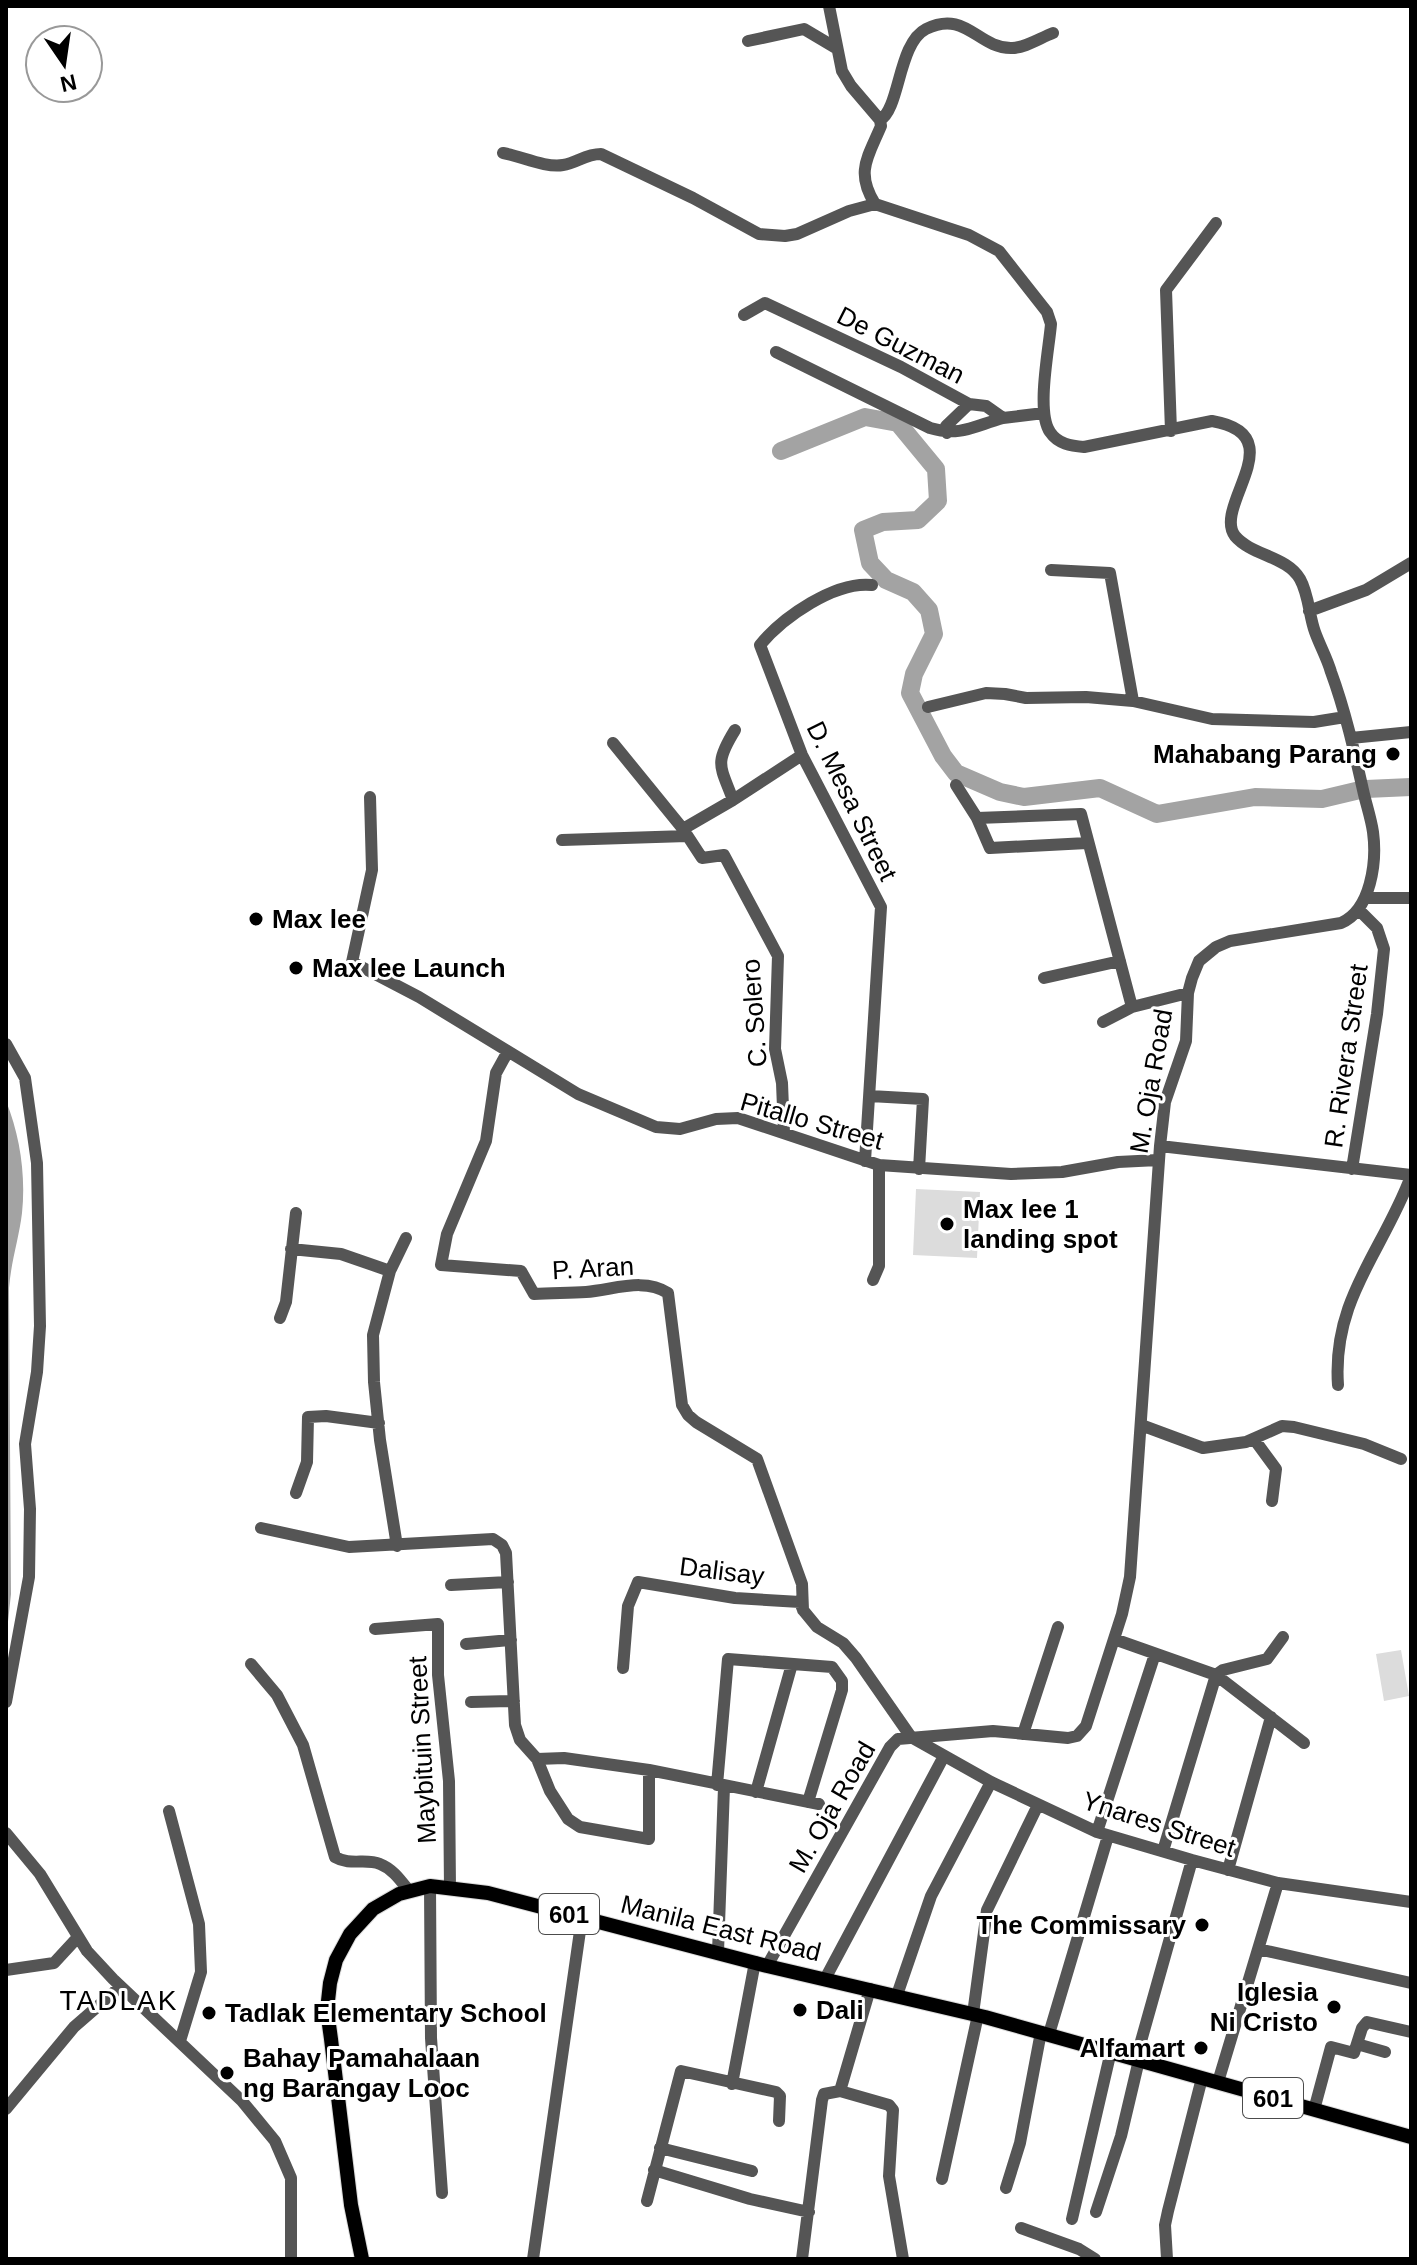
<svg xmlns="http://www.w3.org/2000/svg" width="1417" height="2265" font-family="Helvetica,sans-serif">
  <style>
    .green { fill: #dcdcdc }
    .water { fill: #a3a3a3 }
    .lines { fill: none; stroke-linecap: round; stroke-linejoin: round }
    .river { stroke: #a3a3a3; stroke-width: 18 }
    .major-casing { stroke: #dbdbdb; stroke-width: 16 }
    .minor { stroke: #555; stroke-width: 12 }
    .major { stroke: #000; stroke-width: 14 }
    .poi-dot { fill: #000; stroke: #fff; stroke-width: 3 }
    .labels { text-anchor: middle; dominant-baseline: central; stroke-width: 6; stroke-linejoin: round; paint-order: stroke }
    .shield { fill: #fff; stroke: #4c4c4c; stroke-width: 2 }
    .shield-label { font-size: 24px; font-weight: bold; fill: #000 }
    .street-label { font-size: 26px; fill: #000; stroke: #fff }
    .poi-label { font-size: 26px; font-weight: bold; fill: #000; stroke: #fff; text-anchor: start }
    .neighbourhood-label { font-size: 28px; letter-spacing: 2px; fill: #000; stroke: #fff }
  </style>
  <rect width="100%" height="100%" fill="#fff"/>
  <path class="green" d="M916,1189L980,1192L977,1258L913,1255Z
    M1401,1650L1409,1696L1384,1701L1376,1654Z"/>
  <path class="water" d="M6,1101C20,1136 26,1175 22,1213C19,1238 11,1262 9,1288L11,1594L6,1640Z"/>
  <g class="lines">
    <path class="river" d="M781,451L865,417L898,423L936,469L938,501L918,520L883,522L863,530L870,563L886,580L913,592L929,610L934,634L914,674L910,693L943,756L956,773L1000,792L1024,797L1100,788L1157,814L1255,797L1322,799L1360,790
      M1366,789L1411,787"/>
    <g class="major-casing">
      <path id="major" d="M362,2259L351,2205L331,2039L327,2010L330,1983L336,1960L350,1934L373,1909L399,1894L430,1886L488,1893L767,1966L985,2017L1411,2137"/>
    </g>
    <path class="minor" d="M748,41L804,29L836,48
      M880,120C900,109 898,43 926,29C966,9 978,49 1012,48C1025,48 1040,38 1053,33
      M503,153C521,156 545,168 563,165C577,163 585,154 601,154L693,198L759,234L785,236L797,234L849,211L875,204
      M744,315L765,303L901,367L969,404L986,406L1003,418L1044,413
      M776,352L930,428C960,437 974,426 1003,418
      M1171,431L1166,290L1216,223
      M947,433L946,426L969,404
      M1051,570L1110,573L1133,701
      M1309,611L1366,590L1411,563
      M928,707L986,693L1005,694L1026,698L1086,697L1133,701L1212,719L1314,722L1345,717
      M735,730C714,764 720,765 733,800L683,829L702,858L724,855L778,956L775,1049L782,1083L784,1133
      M1351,738L1411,732
      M613,743L683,829
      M956,785L977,818L990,848L1087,843
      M370,797L372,870L352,962L419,997L578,1094L656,1127L680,1129L716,1119L738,1118L879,1165L1011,1174L1062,1172L1118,1162L1158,1160
      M733,800L802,755
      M977,818L1081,814L1132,1007
      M562,840L687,836
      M1366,898H1411
      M1044,978L1120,961
      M1103,1022L1132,1007L1188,993
      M6,1044L25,1078L37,1163L40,1326L37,1372L25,1444L30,1509L29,1577L6,1702
      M507,1053L496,1073L486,1141L447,1234L441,1265L521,1271L534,1294C552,1293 569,1293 586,1292C613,1290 644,1277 668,1293L682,1405L688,1415L696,1422L757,1459L802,1584L803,1610
      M870,1096L923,1099L919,1169
      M1160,1146L1411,1175
      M865,1161L881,907L802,755L760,645C783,617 835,581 872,585
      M1352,1169L1377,1014L1384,949L1377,928L1359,910
      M291,1249L341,1254L390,1271
      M873,1280L879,1266V1165
      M280,1318L286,1302L296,1213
      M1338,1385C1332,1299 1383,1251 1411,1176
      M1141,1425L1203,1448L1246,1442L1282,1426L1294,1427L1364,1444L1401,1459
      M1254,1439L1276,1469L1272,1501
      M296,1493L307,1462L308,1417L326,1416L379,1423
      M261,1528L349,1547L493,1539L502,1545L506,1553L515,1725L520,1740L537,1759L550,1791L568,1819L580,1827L649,1839V1770
      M397,1546L380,1440L374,1382L373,1335L390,1271L406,1238
      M451,1585L508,1582
      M375,1629L438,1624V1675L449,1781L450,1889
      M1114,1639L1216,1675L1304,1743
      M466,1644L511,1640
      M251,1664L277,1695L303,1745L335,1857C350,1866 366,1858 380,1864C393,1869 401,1881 409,1891
      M623,1668L628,1606L638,1582L735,1598L800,1602L803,1610L817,1627L843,1643L856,1658L911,1737L991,1782L1097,1832L1192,1860L1278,1883L1411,1902
      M471,1702L514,1701
      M1023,1734L1058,1627
      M537,1759L564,1758L649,1770L819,1804
      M717,1785L728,1659L832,1667L842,1681V1690L808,1802
      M756,1792L792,1664
      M169,1811L199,1924L201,1972L180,2041
      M1097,1832L1155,1654
      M6,1833L40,1874L87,1951L113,1979L242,2101L275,2141L291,2178V2259
      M1163,1851L1216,1675L1223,1670L1267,1659L1283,1637
      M1228,1870L1271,1717
      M430,1886L431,2038L442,2193
      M1258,1949L1411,1983
      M718,1952L724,1787
      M767,1966L890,1747L898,1739L993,1731L1068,1738L1077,1736L1086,1726L1122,1614L1130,1577L1160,1146L1165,1102L1186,1041L1188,993L1192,978L1199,961L1216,947L1230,941L1341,923C1371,910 1377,862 1373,832C1371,818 1366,804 1363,790C1354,750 1345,710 1331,672C1327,658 1320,646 1315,632C1309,616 1309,595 1300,579C1287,556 1252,556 1235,536C1212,506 1295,435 1212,421L1084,447C1071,446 1058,444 1050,432C1036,412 1049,349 1051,324L1047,312L999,251L969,235L875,204C855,172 868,157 881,126L880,120L851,86L842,71L829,6
      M6,1970L54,1963L78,1937
      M825,1979L944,1756
      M897,1995L931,1896L991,1782
      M973,2014L987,1910L1038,1805
      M1049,2034L1108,1836
      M1357,2044L1385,2052
      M1136,2059L1192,1860
      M1218,2082L1278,1883
      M732,2084L755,1962
      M840,2091L889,2105L893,2110L889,2176L903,2259
      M6,2109L74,2027L120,1987
      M1314,2110L1331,2047L1354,2053L1362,2028L1367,2022L1411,2032
      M660,2148L752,2171
      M654,2170L750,2199L809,2212
      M942,2179L978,2015
      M1006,2188L1020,2143L1041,2032
      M647,2201L681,2071L776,2092L780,2096L779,2121
      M1096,2212L1121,2136L1139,2060
      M1072,2219L1111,2051
      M1021,2228L1079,2249L1095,2259
      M533,2259L582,1917
      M802,2259L822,2100L824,2094L840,2091L870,1989
      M1167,2259L1165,2225L1168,2211L1202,2078"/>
    <use href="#major" class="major"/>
  </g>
  <g class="poi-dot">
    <circle cx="1393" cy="754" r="8"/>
    <circle cx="256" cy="919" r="8"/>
    <circle cx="296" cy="968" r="8"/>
    <circle cx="947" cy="1224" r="8"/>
    <circle cx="1202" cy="1925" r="8"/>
    <circle cx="1334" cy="2007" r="8"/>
    <circle cx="800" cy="2010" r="8"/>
    <circle cx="209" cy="2013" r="8"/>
    <circle cx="1201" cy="2048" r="8"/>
    <circle cx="227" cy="2073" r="8"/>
  </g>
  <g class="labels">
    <g class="shield">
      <rect x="539" y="1894" width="60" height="40" rx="6"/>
      <rect x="1243" y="2078" width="60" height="40" rx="6"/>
    </g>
    <g class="shield-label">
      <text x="569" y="1914">601</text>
      <text x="1273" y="2098">601</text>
    </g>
    <g class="street-label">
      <text transform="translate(901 345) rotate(27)">De Guzman</text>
      <text transform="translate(852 801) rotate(64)">D. Mesa Street</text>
      <text transform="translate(754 1013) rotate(-94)">C. Solero</text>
      <text transform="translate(1346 1056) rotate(-82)">R. Rivera Street</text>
      <text transform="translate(1151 1081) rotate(-80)">M. Oja Road</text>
      <text transform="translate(812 1121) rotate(16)">Pitallo Street</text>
      <text transform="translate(593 1268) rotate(-3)">P. Aran</text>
      <text transform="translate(722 1571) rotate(7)">Dalisay</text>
      <text transform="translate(422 1750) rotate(-93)">Maybituin Street</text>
      <text transform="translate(832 1807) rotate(-60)">M. Oja Road</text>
      <text transform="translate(1159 1824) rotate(18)">Ynares Street</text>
      <text transform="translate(721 1928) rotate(14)">Manila East Road</text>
    </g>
    <g class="poi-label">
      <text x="1377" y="754" text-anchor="end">Mahabang Parang</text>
      <text x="272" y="919">Max lee</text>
      <text x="312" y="968">Max lee Launch</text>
      <text x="963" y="1209">Max lee 1<tspan x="963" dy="30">landing spot</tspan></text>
      <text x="1186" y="1925" text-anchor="end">The Commissary</text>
      <text x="1318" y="1992" text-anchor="end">Iglesia<tspan x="1318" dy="30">Ni Cristo</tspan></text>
      <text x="816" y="2010">Dali</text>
      <text x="225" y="2013">Tadlak Elementary School</text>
      <text x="1185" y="2048" text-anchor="end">Alfamart</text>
      <text x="243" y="2058">Bahay Pamahalaan<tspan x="243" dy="30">ng Barangay Looc</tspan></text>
    </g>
    <g class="neighbourhood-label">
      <text x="119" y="2000">TADLAK</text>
    </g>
  </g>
  <rect width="1417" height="2265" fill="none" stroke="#000000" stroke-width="16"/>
  <g transform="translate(64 64) rotate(167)"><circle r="38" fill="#ffffff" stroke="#999999" stroke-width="2"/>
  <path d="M0-6L14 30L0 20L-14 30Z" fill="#000000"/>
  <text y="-12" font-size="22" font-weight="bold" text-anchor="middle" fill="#000000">N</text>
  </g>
</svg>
